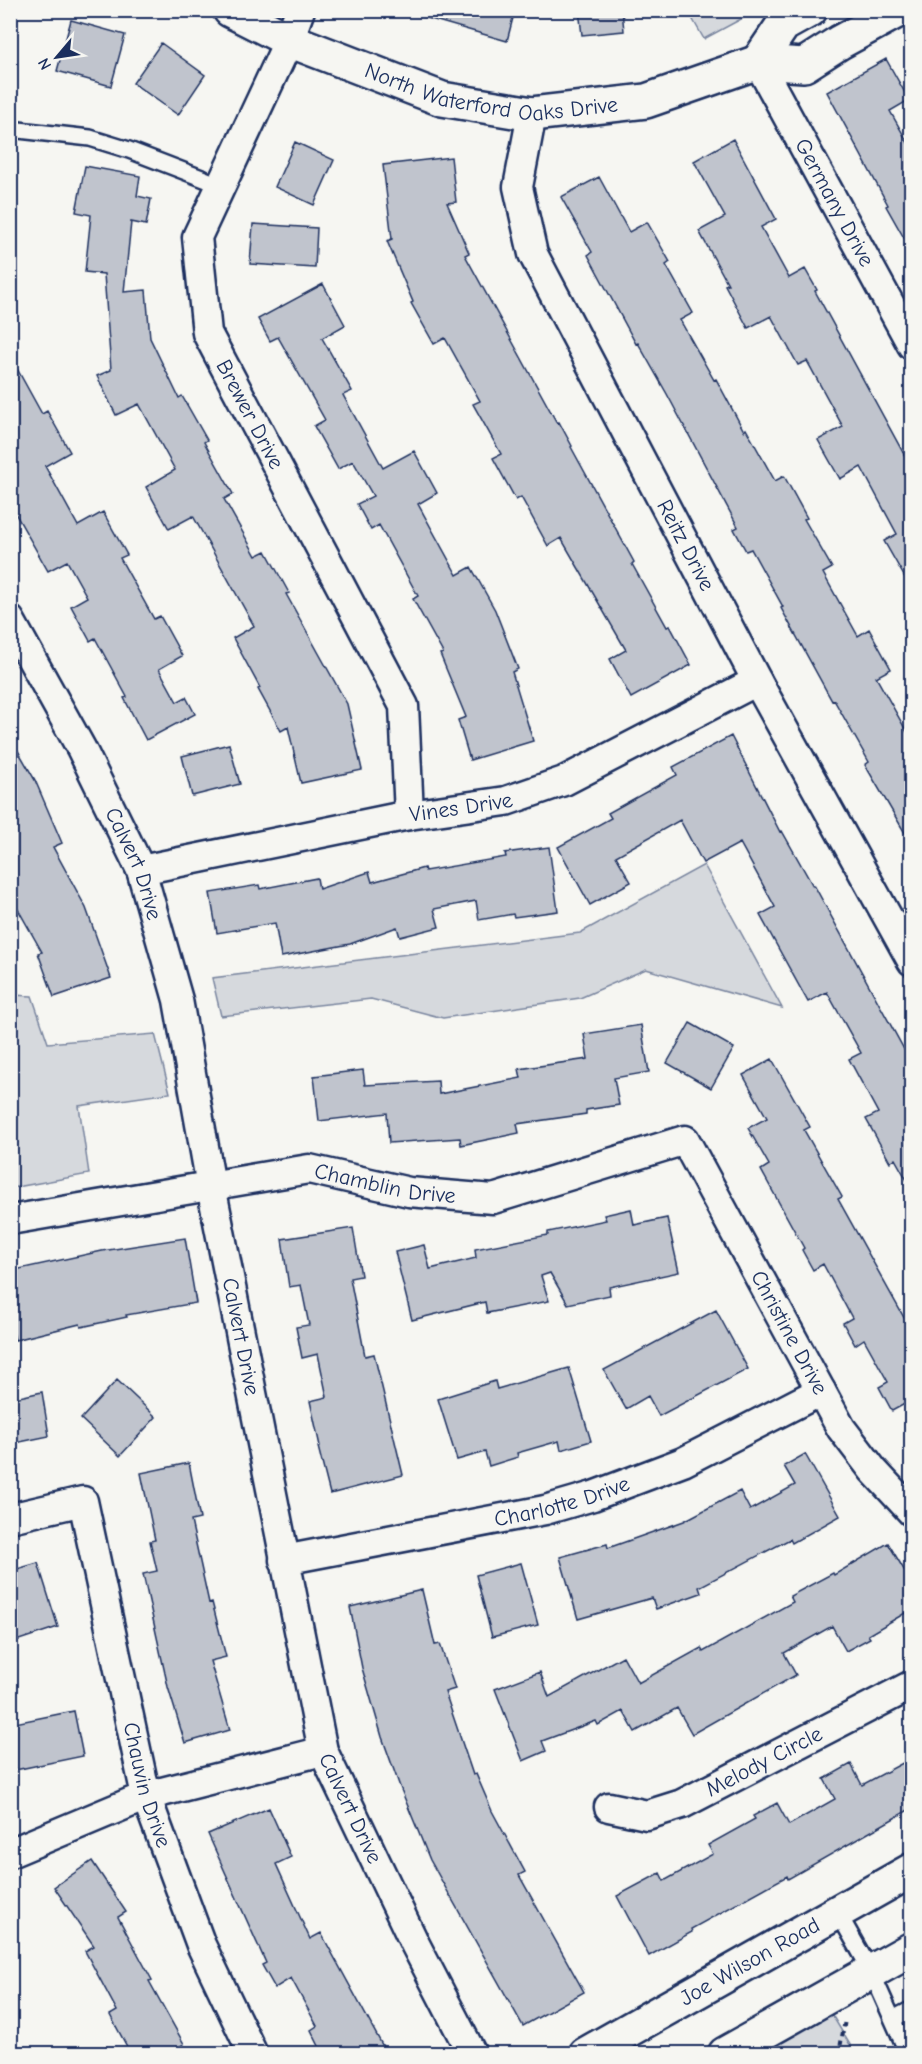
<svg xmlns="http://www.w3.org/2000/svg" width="922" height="2064" font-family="'Comic Neue',sans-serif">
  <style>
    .green { fill: #d6d9dd; stroke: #78849e; stroke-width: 1.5 }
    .building { fill: #c0c4cd; stroke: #1b2f5e; stroke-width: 1.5 }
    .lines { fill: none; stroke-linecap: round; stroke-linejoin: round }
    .service-casing { stroke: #1b2f5e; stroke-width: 20 }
    .minor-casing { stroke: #1b2f5e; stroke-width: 33 }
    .tertiary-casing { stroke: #1b2f5e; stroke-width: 38 }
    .secondary-casing { stroke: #1b2f5e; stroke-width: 38 }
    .path { stroke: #1b2f5e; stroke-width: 4; stroke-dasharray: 4.5 4.5; stroke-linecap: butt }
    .service { stroke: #f6f6f2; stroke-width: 15 }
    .minor { stroke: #f6f6f2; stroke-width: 28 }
    .tertiary { stroke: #f6f6f2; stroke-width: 33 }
    .secondary { stroke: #f6f6f2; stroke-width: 33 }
    .labels { text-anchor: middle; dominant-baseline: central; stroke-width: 5; stroke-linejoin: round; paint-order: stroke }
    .street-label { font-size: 22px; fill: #1b2f5e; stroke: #f6f6f2 }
  </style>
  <rect width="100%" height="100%" fill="#f6f6f2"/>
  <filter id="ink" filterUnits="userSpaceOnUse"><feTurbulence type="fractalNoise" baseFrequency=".0167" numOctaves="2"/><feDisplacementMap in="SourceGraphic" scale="12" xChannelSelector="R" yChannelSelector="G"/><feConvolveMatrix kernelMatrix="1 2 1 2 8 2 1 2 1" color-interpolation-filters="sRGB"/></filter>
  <g filter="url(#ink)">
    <path class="green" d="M688,11H756L704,39Z
      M704,865L782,1008L646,969L580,998L443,1018L371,999L221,1016L212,978L580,933Z
      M11,995L32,996L48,1043L155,1034L170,1093L79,1106L89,1174L11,1188Z
      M829,2010L855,2053L752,2054Z"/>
    <path class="building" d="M421,10H515L507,41L420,16Z
      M579,10H622L624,31L582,35Z
      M71,20L125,35L111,86L57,71Z
      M161,43L205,75L178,115L133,83Z
      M886,59L909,100L890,111L912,150V252L886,206L888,205L827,92Z
      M733,139L776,219L761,227L789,278L805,269L817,290L815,291L912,469V590L884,541L897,534L861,467L840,479L818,440L843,427L807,361L798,365L771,316L748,328L725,285L728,284L699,231L725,217L694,161Z
      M295,142L334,160L314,205L275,187Z
      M451,157L456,202L447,203L469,253L465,255L557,423L559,422L572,446L571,447L634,562L632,564L667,627L670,626L691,665L631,698L610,659L626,650L561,538L548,546L521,497L516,500L493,458L501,454L473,404L480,401L445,338L434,344L411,303L413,302L387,241L392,239L383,165Z
      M85,166L140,176L137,196L151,199L146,225L131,222L124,292L146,290L150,338L179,398L182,396L207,440L204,442L233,494L224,499L256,556L266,551L289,593L286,594L347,704L362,770L301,783L288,727L281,731L258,689L260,688L233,638L254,626L193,516L169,529L146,487L175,470L139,404L116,415L97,376L111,370L104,274L85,272L91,215L76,212Z
      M599,177L629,232L647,222L670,262L666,265L693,313L680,320L714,380L716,379L744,431L746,429L775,481L784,476L807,518L804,519L832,568L823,573L858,636L869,629L891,669L876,677L912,741V845L865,765L869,762L834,700L832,701L781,608L783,607L751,549L746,551L734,529L738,527L667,394L638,343L636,344L588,255L592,252L561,197Z
      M253,224L317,228L315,268L250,264Z
      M323,284L345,325L322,338L352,391L343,395L383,468L414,451L437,493L418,504L457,575L471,567L495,610L518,669L512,672L533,741L470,760L458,720L466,717L440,654L443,653L413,599L418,596L379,525L371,530L357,504L373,496L353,461L338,469L314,426L325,420L278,337L270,341L258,319Z
      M10,356L42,414L47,411L70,452L45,466L78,526L103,512L127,555L120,558L154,619L160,616L182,656L159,669L177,702L186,697L195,714L146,740L124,698L127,697L95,638L90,641L71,606L87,597L67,561L48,571L10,504Z
      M731,736L780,832L782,831L813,886L814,885L912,1064V1189L895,1159L890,1162L866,1119L878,1113L849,1059L861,1053L827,992L808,1002L760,915L775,907L740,843L703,863L680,820L616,856L631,882L590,905L558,847L611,818L608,813L677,775L673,767Z
      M10,737L35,780L62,843L53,847L86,908L111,978L54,997L38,953L42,952L10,895Z
      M229,744L240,784L192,796L182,756Z
      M549,847L558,911L514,917L513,914L479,920L476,901L434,909L439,927L400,937L397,927L350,944L281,957L275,923L217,933L210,893L259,885L260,889L317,878L319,889L369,872L372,882L424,868L425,871L506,857L505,853Z
      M690,1023L734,1048L711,1088L667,1063Z
      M641,1025L649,1072L614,1078L619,1105L586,1110V1114L517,1124L519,1133L461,1145L460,1138L389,1143L387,1113L319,1121L314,1076L363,1070L365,1085L438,1081L439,1094L521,1078L519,1069L588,1059L584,1034Z
      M772,1059L810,1127L804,1130L842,1197L838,1199L912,1332V1400L892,1411L879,1387L888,1382L864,1339L855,1345L843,1323L852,1318L823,1264L813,1270L802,1250L804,1248L761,1170L769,1165L748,1128L767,1118L743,1075Z
      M631,1209L634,1225L667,1218L679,1272L609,1287L610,1295L568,1304L550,1273L541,1276L549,1301L487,1313L485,1302L412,1320L395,1252L424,1245L430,1269L476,1258L475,1249L548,1235V1232L606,1220L604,1215Z
      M353,1228L361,1276L350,1278L365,1356L374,1354L403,1475L330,1494L318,1447L320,1446L310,1401L327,1397L318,1354L302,1358L296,1327L309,1325L301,1285L289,1287L282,1239Z
      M185,1238L196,1303L126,1315L127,1317L81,1327L80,1324L15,1340L10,1321V1271L102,1251Z
      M716,1310L748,1369L659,1416L648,1396L626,1409L604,1370Z
      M569,1368L591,1441L561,1450L559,1441L517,1453L518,1457L489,1466L485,1452L457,1460L438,1399L495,1381L497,1389Z
      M117,1380L156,1417L120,1456L81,1419Z
      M42,1392L49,1436L10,1444V1399Z
      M805,1454L840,1516L792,1543L790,1539L699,1587L701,1593L656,1609L652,1598L578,1619L560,1557L607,1544L608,1548L684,1521L740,1491L750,1510L795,1485L784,1466Z
      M189,1463L200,1519L191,1521L209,1603L212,1602L226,1657L210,1661L230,1730L185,1743L168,1687L143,1574L157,1571L150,1541L155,1540L141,1473Z
      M888,1543L912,1583V1609L868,1635L870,1638L846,1651L832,1626L784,1653L796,1675L692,1734L677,1708L635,1732L623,1711L598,1725L596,1721L542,1741L546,1751L523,1761L495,1689L540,1672L549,1697L623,1656L638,1683L701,1648L703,1652L793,1602L790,1596L833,1573L834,1575Z
      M38,1563L58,1627L10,1643V1571Z
      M521,1563L538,1625L492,1637L476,1575Z
      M422,1590L435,1645L440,1644L455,1689L445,1692L473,1775L476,1774L492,1811L525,1872L519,1875L584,1992L523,2026L430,1860L400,1787L382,1737L362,1668L350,1607Z
      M74,1711L83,1756L10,1771V1724Z
      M912,1758V1808L788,1879L787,1876L691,1929L692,1932L649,1956L617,1896L660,1873L664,1881L713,1854L708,1845L755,1819L753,1816L777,1803L789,1825L835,1799L824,1779L851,1764L862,1785Z
      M269,1808L291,1857L276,1864L310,1939L321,1933L387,2054H323L311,2030L317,2026L291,1978L275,1988L262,1965L266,1963L208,1834Z
      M92,1861L126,1912L118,1917L152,1980L149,1981L184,2044L168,2054H131L110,2015L117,2011L85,1951L94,1946L54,1887Z"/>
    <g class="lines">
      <g class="service-casing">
        <path id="service" d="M10,129L90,138L129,150L220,185
          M837,1911L871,1971L908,2054
          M893,2019L912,2009"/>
      </g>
      <g class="minor-casing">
        <g id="minor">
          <path id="s1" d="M300,10L289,40L197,237L207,333L404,706L409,815"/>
          <path id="s2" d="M758,62L912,345"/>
          <path id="s3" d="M532,114L518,187L533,254L757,681L912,961"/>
          <path id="s4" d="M10,620L81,748L141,870L178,1000L211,1186L323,1751L415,1944L472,2054"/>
          <path id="s5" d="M141,870L409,815L506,801L564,781L757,681"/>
          <path id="s6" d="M10,1220L309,1169L409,1192L493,1199L685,1140L841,1428L873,1470L912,1512"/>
          <path id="s7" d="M10,1518L83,1501L146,1796L201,1945L253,2054"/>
          <path id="s8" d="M284,1560L545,1510L593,1496L683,1462L821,1391"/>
          <path id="s9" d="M609,1807L647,1815L682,1804L912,1685"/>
          <path d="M10,1853L146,1796L323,1751"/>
        </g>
      </g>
      <g class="tertiary-casing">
        <g id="tertiary">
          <path id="s10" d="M230,10L289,40L442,99L532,114L646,101L758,62L804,65L840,42L899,10"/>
          <path d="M758,62L783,25L810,10"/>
        </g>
      </g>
      <g class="secondary-casing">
        <g id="secondary">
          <path id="s11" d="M586,2054L912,1870"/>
          <path d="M725,2054L912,1949"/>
        </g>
      </g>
      <path class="path" d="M839,2054L845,2020"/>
      <use href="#service" class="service"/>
      <use href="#minor" class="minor"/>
      <use href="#tertiary" class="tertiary"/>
      <use href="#secondary" class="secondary"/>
    </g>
  </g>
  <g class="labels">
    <g class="street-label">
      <text stroke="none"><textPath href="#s10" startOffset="278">North Waterford Oaks Drive</textPath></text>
      <text stroke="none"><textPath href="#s2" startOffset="160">Germany Drive</textPath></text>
      <text stroke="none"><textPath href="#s1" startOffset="438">Brewer Drive</textPath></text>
      <text stroke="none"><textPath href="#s3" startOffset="472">Reitz Drive</textPath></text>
      <text stroke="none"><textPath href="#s5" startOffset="326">Vines Drive</textPath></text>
      <text stroke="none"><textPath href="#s4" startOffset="274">Calvert Drive</textPath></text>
      <text stroke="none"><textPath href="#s6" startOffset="381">Chamblin Drive</textPath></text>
      <text stroke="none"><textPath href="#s6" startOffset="910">Christine Drive</textPath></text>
      <text stroke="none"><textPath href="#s4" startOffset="760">Calvert Drive</textPath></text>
      <text stroke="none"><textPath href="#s8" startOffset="284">Charlotte Drive</textPath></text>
      <text stroke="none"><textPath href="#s9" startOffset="168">Melody Circle</textPath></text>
      <text stroke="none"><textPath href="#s7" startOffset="366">Chauvin Drive</textPath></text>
      <text stroke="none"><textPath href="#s4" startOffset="1246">Calvert Drive</textPath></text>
      <text stroke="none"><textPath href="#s11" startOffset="188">Joe Wilson Road</textPath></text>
    </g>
  </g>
  <rect width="922" height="2064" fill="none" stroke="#f6f6f2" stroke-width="36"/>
  <rect x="18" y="18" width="886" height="2028" fill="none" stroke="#1b2f5e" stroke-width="2" filter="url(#ink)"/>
  <g transform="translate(57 57) rotate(241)" stroke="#f6f6f2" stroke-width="4.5" paint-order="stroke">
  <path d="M0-4.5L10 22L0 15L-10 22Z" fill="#1b2f5e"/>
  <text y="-9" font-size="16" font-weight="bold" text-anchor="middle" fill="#1b2f5e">N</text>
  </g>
</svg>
